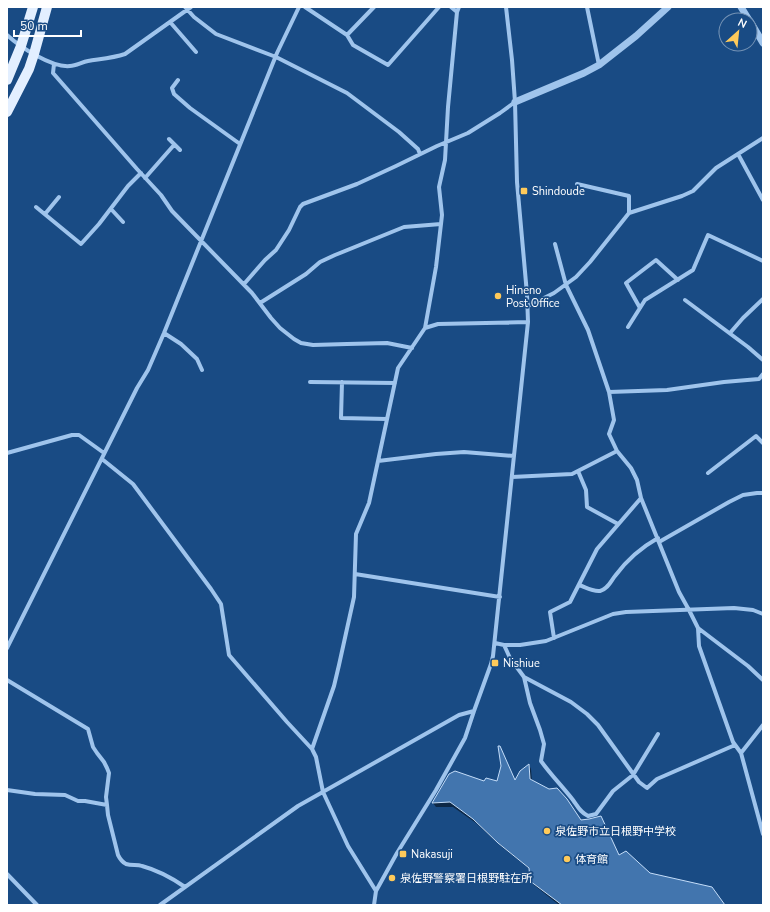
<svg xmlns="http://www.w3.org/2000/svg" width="770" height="912" font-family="'Nunito Sans','Noto Sans JP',sans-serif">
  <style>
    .shadow { fill: #0007 }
    .building { fill: #4275ae; stroke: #c4ddf9 }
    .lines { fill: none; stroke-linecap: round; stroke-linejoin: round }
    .minor { stroke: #9fc4ec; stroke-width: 4 }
    .tertiary { stroke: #9fc4ec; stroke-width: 7 }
    .primary { stroke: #e3efff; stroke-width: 10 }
    .poi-dot { fill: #ffca5a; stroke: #194b84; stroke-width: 1.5 }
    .labels { text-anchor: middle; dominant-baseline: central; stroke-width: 3.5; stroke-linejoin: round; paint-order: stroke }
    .poi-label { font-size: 11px; fill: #fff; stroke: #194b84; text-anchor: start }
  </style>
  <rect width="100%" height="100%" fill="#194b84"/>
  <path class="shadow" d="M529,765L531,769L532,781L581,821L619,856L649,874L724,905H559L534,885L531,880V870L502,847L476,823L453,807H436L433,803L485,782L515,781Z"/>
  <path class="building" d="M498,746H500L515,780L520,771L529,764L530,779L549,789L557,788L567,799L581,820L589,819L601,816L619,855L626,851L650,873L712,887L725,905H562L530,881L529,868L498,843L473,819L450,802L432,803L449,774L455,771L484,781L486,778L497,781L501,766Z"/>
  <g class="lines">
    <path class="minor" d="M185,7L194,17L216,34L276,57L347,93L399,132L418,149L420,154
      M305,7L347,35L353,45L388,65L439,7
      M451,7L457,12
      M587,7L599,65
      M170,22L196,52
      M7,35C20,47 52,68 70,66C76,66 82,62 88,61C100,59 113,58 125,54L191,7
      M347,35L374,7
      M54,64L53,73L137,169L161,195L172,211L252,293L271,318L280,328L294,339L301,343L313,345L347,344L387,343L412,348
      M178,80L172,88L174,94L190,108L240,144
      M169,139L180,150
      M738,154L763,200
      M145,178L174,145
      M577,184L629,196V213L682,196L693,191L716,168L763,138
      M36,207L81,244L99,224L128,186L141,173
      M111,209L123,222
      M45,214L59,197
      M555,244L566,285L588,330L609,392L667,390L724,382L759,379L763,374
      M244,284L265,260L276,250L289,230L300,207L303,204L357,184L396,166L437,146L468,133L500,113L515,102
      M685,300L748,347L763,360
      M260,303L306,274L320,262L335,255L404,227L441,224
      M528,306L554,293L576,277L590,262L629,213
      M640,308L626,283L656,260L678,280
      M628,327L645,300L693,270L708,235L763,261
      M425,328L438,324L528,322
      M164,333L181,344L197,359L202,370
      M730,333L743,318L763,299
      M310,382L395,383
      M342,382L341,418L387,419
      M609,392L614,420L609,434L617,451L631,468L637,480L641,498L679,592L689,610L698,628L699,646L733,742L741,753
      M7,453L72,435H79L104,453
      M102,459L133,484L211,589L221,604L229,655L287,722L312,749L316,757L323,792L348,846L376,891
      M378,461L436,454L464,452L514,456
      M578,471L586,490L587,507L618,524
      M708,473L756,436L763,443
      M512,477L572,474L617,451
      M659,542L729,502L743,495L757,493H763
      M355,574L500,597
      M579,585C585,587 593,592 600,591C608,589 611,581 615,576C626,561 642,547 658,538
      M698,628L748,666L763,680
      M554,638L550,612L570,602L597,549L641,498
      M495,643L504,645H520L546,641L613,614L626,612L734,608L753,610L763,614
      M504,645L510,658L524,677L571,702L587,714L598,725L639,782L647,788L657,779L735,745
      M7,648L137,388L148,370L164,333L277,53L299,7
      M524,677L530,703L540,730L544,744L541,761C551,775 563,787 573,800C578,807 580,812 588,816L596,814L613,791L633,775L658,734
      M7,680L88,729L93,747L97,753L104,762L107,768L109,773L106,797L107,805L108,815L118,855C120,859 122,862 126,864C132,866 137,864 142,866C157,870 172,878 185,887
      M763,725L741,753L763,834
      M312,749L334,686L339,665L354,597L356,534L369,503L398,368L425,328L436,267L441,224L442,215L439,187L445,160L448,107L457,12L459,7
      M7,790L35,794L65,795L78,801H85L107,805
      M7,874L37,905
      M160,905L298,806L459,715L474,711
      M374,905L376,891L397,853L436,790L465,738L474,711L491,664L493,656L528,322L527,294L517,182L515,102L512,60L506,7"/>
    <path class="tertiary" d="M741,7L749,20
      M750,21L763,43
      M515,102L584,73L599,65L636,36L668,7"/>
    <path class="primary" d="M7,80L21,46L33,7
      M7,112L29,69L34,54L47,7"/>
  </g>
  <g class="poi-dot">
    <rect x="520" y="187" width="8" height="8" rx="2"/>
    <circle cx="498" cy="296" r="4"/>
    <rect x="491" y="659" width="8" height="8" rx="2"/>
    <circle cx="547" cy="831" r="4"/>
    <rect x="399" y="850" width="8" height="8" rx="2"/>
    <circle cx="567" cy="859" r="4"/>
    <circle cx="392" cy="878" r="4"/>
  </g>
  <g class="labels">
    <g class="poi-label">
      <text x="532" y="191">Shindoude</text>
      <text x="506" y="290">Hineno<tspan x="506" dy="13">Post Office</tspan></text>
      <text x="503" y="663">Nishiue</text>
      <text x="555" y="831">泉佐野市立日根野中学校</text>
      <text x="411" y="854">Nakasuji</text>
      <text x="575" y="859">体育館</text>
      <text x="400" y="878">泉佐野警察署日根野駐在所</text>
    </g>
  </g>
  <rect width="770" height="912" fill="none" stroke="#ffffff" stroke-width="16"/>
  <g transform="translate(738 32) rotate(27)"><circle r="19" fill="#194b84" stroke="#7593b5"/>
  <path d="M0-3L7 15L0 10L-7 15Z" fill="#ffca5a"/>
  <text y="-6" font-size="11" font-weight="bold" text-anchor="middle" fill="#ffffff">N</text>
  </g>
  <path d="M14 30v6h67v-6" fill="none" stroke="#ffffff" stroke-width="2"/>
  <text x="20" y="30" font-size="12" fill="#ffffff" stroke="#194b84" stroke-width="3" paint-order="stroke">50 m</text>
</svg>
